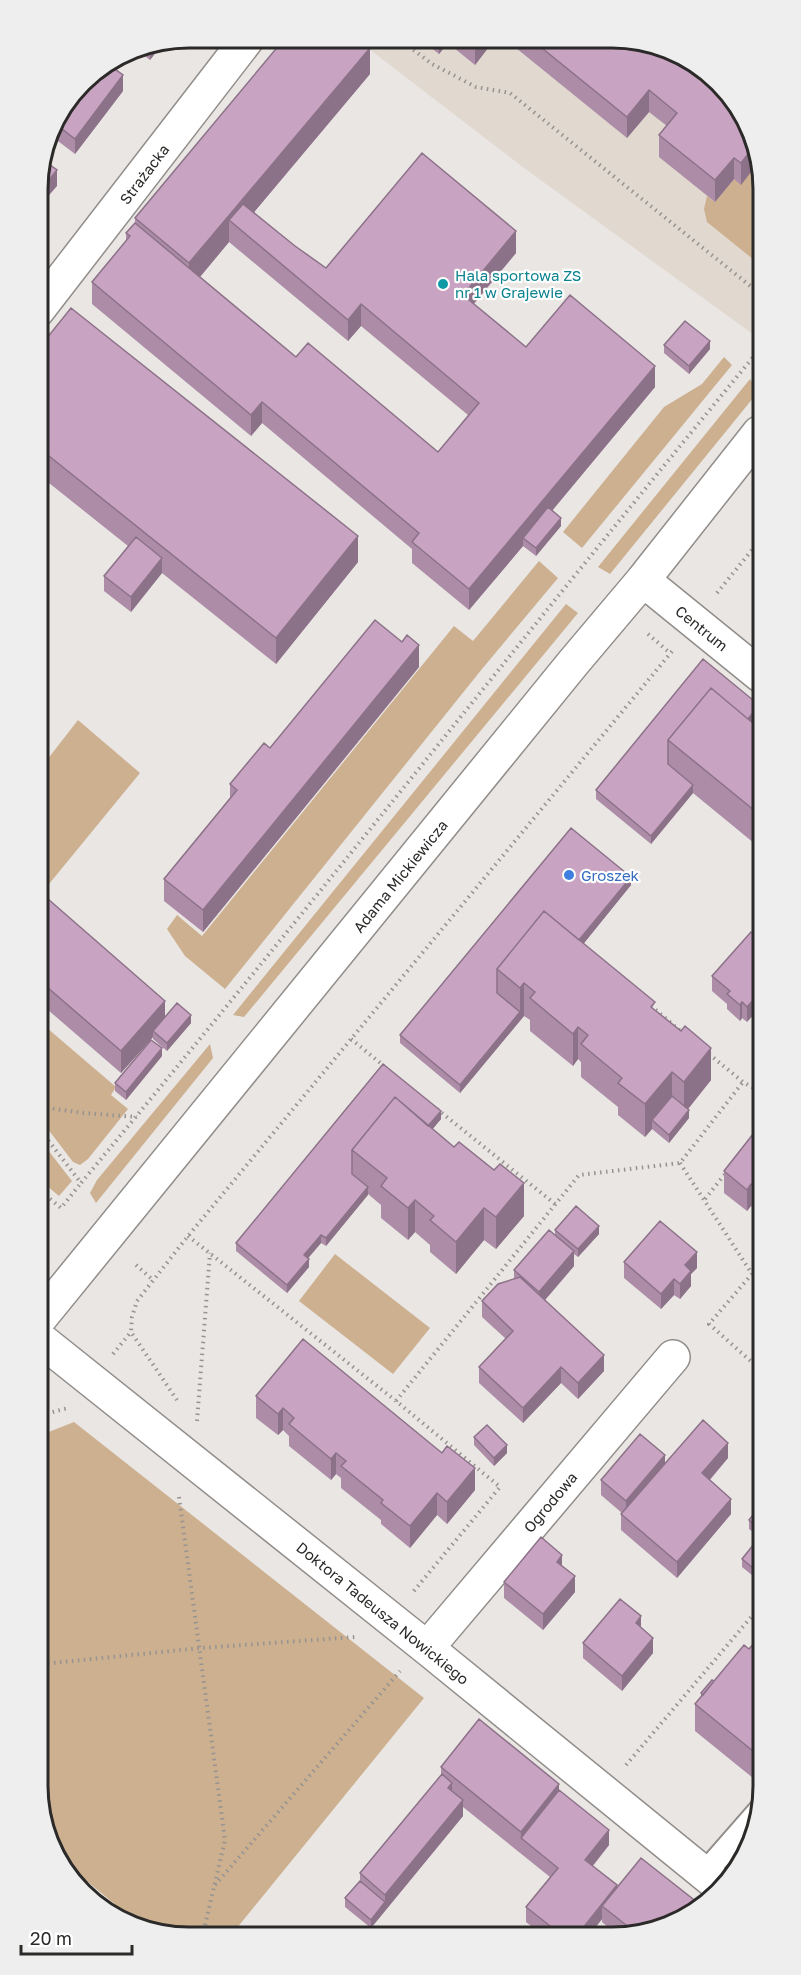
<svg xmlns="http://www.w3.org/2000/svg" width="801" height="1975" font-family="'Golos Text',sans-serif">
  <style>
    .built { fill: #e1d8d0 }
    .green { fill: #ccb090 }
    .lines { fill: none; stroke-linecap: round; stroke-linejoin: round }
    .service-casing { stroke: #908d8a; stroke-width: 26 }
    .minor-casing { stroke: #908d8a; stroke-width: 36 }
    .path { stroke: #969390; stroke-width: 4; stroke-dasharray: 1.5 4.5; stroke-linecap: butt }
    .service { stroke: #fff; stroke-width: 22 }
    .minor { stroke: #fff; stroke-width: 33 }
    .wall { fill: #ac8ca7; fill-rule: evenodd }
    .shaded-wall { fill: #8c7288 }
    .building { fill: #c8a3c2; stroke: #8c7288; stroke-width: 1.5 }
    .culture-dot { fill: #0f9aa8; stroke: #fff; stroke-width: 2 }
    .shop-dot { fill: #3f7fe0; stroke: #fff; stroke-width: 2 }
    .labels { text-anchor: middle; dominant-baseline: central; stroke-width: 4.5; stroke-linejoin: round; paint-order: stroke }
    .street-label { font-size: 15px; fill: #2b2a28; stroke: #fff }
    .culture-label { font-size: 15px; fill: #0d838f; stroke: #fff; text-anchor: start }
    .shop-label { font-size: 15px; fill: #366cbe; stroke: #fff; text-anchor: start }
    .rim { fill: none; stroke: #2b2a28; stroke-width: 3 }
  </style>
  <rect width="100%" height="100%" fill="#eae6e3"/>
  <path class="built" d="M356,39L641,40L758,150L759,329L754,335L524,168Z"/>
  <path class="green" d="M758,162L759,264L707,222L704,209L707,196L715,202L734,179L741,184Z
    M724,357L732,365L582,548L563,532L664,407L702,384Z
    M750,379L758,392L610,574L598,567Z
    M539,561L558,578L482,669L225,989L185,956L167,929L177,915L202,936L454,626L473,641Z
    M566,604L578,613L244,1017L233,1015Z
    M78,720L140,773L40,895V769Z
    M40,1022L116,1087L111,1095L128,1109L88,1159L80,1165L73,1162L41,1120Z
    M210,1044L213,1058L96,1203L90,1193L97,1180Z
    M41,1141L72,1181L59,1196L41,1181Z
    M335,1254L430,1328L393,1374L299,1301Z
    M74,1422L424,1698L232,1934L160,1935L135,1921L65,1863L43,1825L41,1435Z"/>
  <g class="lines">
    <g class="service-casing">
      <path id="service" d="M704,1874L760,1810"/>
    </g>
    <g class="minor-casing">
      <path id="minor" d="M38,310L248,38
        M643,580L760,675
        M41,1317L573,663L643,580L759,433
        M41,1340L427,1648L722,1888
        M427,1648L673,1357"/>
    </g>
    <path class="path" d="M399,39L432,64L476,87L510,93L759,293
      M717,593L760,540
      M648,634L670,653
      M651,1006L684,1034
      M351,1039L384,1066
      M709,1054L743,1082L761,1092
      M41,1107L84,1113L137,1117
      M437,1109L555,1204
      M41,1131L81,1183C310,908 531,626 759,350
      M680,1163L752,1274L709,1324L762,1371
      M41,1191L61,1208L81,1183
      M705,1199L725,1174
      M188,1236L396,1401L500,1487L413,1592
      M136,1265L153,1280
      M113,1354L131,1332
      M177,1400L131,1332L132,1317L137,1301L188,1236L674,649
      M396,1401L579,1175L680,1163L743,1082
      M41,1415L68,1408
      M197,1421L210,1253
      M179,1497L225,1840L203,1934
      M42,1664L201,1648L355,1637
      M626,1765L763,1603
      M74,1880L105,1906
      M215,1885L400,1671"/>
    <use href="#service" class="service"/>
    <use href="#minor" class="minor"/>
  </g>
  <path class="wall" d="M420,39H495L475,65L448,43L439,54Z
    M505,39L641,40L758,150L741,185L734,179L715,202L659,157V135L667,126L649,112L627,138Z
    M163,43L150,60L135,48Z
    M370,74L254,212L295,246L326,268L516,253L474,304L526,347L655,387L552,510L561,526L536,556L523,546L469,610L412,563V549L262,423L251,436L92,304V282L126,241V233L135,223V218ZM229,242L348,341L361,326L468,415L438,452L296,357L200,277Z
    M123,91L75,154L50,135L53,122Z
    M664,345L710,349L689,374L664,353Z
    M38,349L358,562L276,664L162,573L131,612L104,591V576L128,546L39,475Z
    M703,659L759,713L752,722L760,729V848L693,793L651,844L596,799V790Z
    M419,667L203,932L164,901V879L230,798V784L270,748Z
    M571,828L631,885L583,944L655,1010L711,1080L688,1109L689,1118L669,1143L652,1129L645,1137L618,1115V1107L581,1077V1062L578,1059L573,1066L530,1031V1020L524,1016L460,1093L400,1043V1035Z
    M40,892L165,1017L191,1023L167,1051L153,1039V1037L121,1073L40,1003Z
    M751,932L747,1022L742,1018L740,1021L727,1009V1004L712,991V976Z
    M162,1056L126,1100L115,1091V1083Z
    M383,1064L441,1119L432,1129L524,1216L496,1249L484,1240L456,1274L430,1252V1245L415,1232L408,1240L381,1218V1205L368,1194L326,1246L321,1243L308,1258L309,1267L287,1293L236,1251V1243Z
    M761,1124L762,1226L757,1222V1210L751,1206L747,1211L724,1193V1171Z
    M555,1230L599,1234L578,1257L574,1254V1266L545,1300L604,1371L578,1399L561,1383L523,1423L479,1383V1367L506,1339L482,1317V1301L514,1279V1270L555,1235Z
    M624,1262L697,1268L691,1274V1286L680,1299L674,1295L661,1309L624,1278Z
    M256,1396L475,1490L447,1524L437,1515L410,1548L381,1524V1520L341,1488V1478L336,1474L331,1480L289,1446V1436L283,1430L278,1435L256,1418Z
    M474,1437L507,1453L494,1466L474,1445Z
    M728,1458L710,1480L731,1514L677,1578L621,1530V1514L622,1513L601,1495V1480L665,1464Z
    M762,1504L763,1584L742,1567V1559L760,1537L749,1529V1520Z
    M504,1582L575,1592L543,1630L504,1598Z
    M641,1628L653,1653L622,1691L583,1658V1643Z
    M763,1628V1766L753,1778L695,1731V1704L701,1697V1693L749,1649L755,1643V1638Z
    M441,1767L559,1790L609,1845L593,1866L617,1888L651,1932L615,1933L602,1922V1919L591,1933H540L526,1922V1907L550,1877L463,1807V1816L371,1928L345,1907V1898L360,1881V1873L441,1776Z
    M758,1817L752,1844L749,1848L747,1846V1831Z"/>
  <path class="shaded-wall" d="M439,39H448V43L439,54Z
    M478,39H495L475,65V43Z
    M163,43L150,60V45Z
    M370,48V74L240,229L229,220V242L189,290V263Z
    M123,75V91L75,154V139Z
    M649,90V112L627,138V117Z
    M755,145L758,150V163L741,185V163Z
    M734,158V179L715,202V180Z
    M57,170V186L38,208V193Z
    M516,231V253L463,316V295Z
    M361,304V326L348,341V320Z
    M710,341V349L689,374V366Z
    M655,366V387L527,541L523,538V546L469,610V589Z
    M262,402V423L251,436V415Z
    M561,518V526L536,556V548Z
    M358,536V562L276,664V638Z
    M162,558V573L131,612V597Z
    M419,645V667L203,932V910Z
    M759,705V713L736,741V733Z
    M43,746V761L40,765L39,750Z
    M693,785V793L651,844V836Z
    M631,877V885L568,963V954Z
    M524,983V1016L460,1093V1085L520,1012V988Z
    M761,991V1007L747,1022V1007Z
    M165,1001V1023L153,1031V1037L121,1073V1051Z
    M742,1002V1018L740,1021V1005Z
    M191,1015V1023L167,1051V1043Z
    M578,1027V1059L573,1066V1034Z
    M162,1048V1056L126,1100V1092Z
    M711,1048V1080L684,1114V1082Z
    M672,1072V1104L652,1120V1129L645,1137V1104Z
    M689,1110V1118L669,1143V1135Z
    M441,1111V1119L417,1148V1140Z
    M524,1183V1216L496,1249V1217Z
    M751,1184V1206L747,1211V1190Z
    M368,1187V1195L326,1246V1238Z
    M415,1200V1232L408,1240V1208Z
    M484,1208V1240L456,1274V1242Z
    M599,1226V1234L578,1257V1249Z
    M321,1235V1243L304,1263V1255Z
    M574,1251V1266L539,1307V1292Z
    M697,1252V1268L691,1274V1286L680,1299V1284L685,1265Z
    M309,1259V1267L287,1293V1285Z
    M674,1279V1295L661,1309V1294Z
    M604,1355V1371L578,1399V1383Z
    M561,1367V1383L523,1423V1408Z
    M283,1408V1430L278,1435V1414Z
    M728,1443V1458L702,1488V1473Z
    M507,1445V1453L494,1466V1458Z
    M336,1453V1474L331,1480V1459Z
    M665,1455V1471L626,1516V1501Z
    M475,1468V1490L447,1524V1502Z
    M437,1493V1515L410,1548V1526Z
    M731,1499V1514L677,1578V1562Z
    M562,1555V1570L557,1562Z
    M575,1576V1592L543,1630V1614Z
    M641,1616V1631L636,1623Z
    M653,1638V1653L622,1691V1676Z
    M763,1740V1766L753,1778V1751Z
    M452,1783V1798L448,1788Z
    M559,1784V1805L521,1838V1832Z
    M463,1800V1816L371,1928V1920L385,1902V1895Z
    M609,1830V1845L585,1875V1860Z
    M617,1885V1901L602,1906V1919L591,1933H579Z"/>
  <path class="building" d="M285,38L358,39L370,48L189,263L135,218Z
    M470,39H478L475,43Z
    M532,40H641L719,82L755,145L741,163L734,158L715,180L659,135L677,113L649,90L627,117Z
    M108,64L123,75L75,139L53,122L89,75Z
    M422,153L516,231L463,295L526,347L570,295L655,366L469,589L412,542L419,533L262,402L251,415L92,282L130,236L126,233L135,223L296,357L308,343L438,452L479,403L361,304L348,320L229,220L243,204L295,246L326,268Z
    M43,160L57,170L38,193V179Z
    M71,308L358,536L276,638L39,448L38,349Z
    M685,321L710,341L689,366L664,345Z
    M548,507L561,518L536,548L523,538Z
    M136,537L162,558L131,597L104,576Z
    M375,620L402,642L407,635L419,645L203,910L164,879L237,790L230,784L264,743L270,748Z
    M703,659L759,705L748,719L711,688L668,740V764L693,785L651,836L596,790Z
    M711,688L760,729V815L668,740Z
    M571,828L631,877L579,940L544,911L497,969V993L520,1012L460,1085L400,1035Z
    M40,892L165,1001L121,1051L40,981Z
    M544,911L655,1002L651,1007L681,1031L685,1026L711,1048L684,1082L672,1072L645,1104L618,1083L622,1078L581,1044L588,1035L578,1027L573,1034L530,998L535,992L524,983L520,988L497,969Z
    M751,932L761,940V991L747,1007L742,1002L740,1005L727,994L730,991L712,976Z
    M177,1003L191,1015L167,1043L153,1031Z
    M151,1040L162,1048L126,1092L115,1083Z
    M383,1064L441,1111L428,1126L395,1097L352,1150V1174L368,1187L326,1238L321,1235L304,1255L309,1259L287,1285L236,1243Z
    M672,1096L689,1110L669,1135L652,1120Z
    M395,1097L454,1147L459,1142L494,1170L500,1164L524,1183L496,1217L484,1208L456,1242L430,1220L434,1216L415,1200L408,1208L381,1186L387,1178L352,1150Z
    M761,1124V1192L751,1184L747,1190L724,1171Z
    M761,1195V1204L757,1200Z
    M576,1206L599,1226L578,1249L555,1230Z
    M660,1221L697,1252L685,1265L691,1271L680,1284L674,1279L661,1294L624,1262Z
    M549,1230L574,1251L539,1292L514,1270Z
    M520,1277L604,1355L578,1383L561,1367L523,1408L479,1367L513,1331L482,1301L498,1284Z
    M303,1339L442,1453L447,1446L475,1468L447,1502L437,1493L410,1526L381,1503L383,1500L341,1466L346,1461L336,1453L331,1459L289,1424L294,1418L283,1408L278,1414L256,1396Z
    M703,1420L728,1443L702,1473L731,1499L677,1562L621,1514Z
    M487,1425L507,1445L494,1458L474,1437Z
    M640,1434L665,1455L626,1501L601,1480Z
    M762,1504V1531L749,1520Z
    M762,1534L763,1576L742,1559Z
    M541,1537L562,1555L557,1562L575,1576L543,1614L504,1582Z
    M620,1599L641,1616L636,1623L653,1638L622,1676L583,1643Z
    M763,1628V1633L757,1640L755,1638Z
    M763,1633V1740L753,1751L695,1704L744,1645L749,1649Z
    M712,1680L714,1681L703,1695L701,1693Z
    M479,1719L559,1784L521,1832L441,1767Z
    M442,1774L452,1783L448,1788L463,1800L385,1895L360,1873Z
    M559,1790L609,1830L585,1860L617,1885L579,1933H559L526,1907L558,1868L521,1838Z
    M758,1817L754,1836L747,1831Z
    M641,1858L698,1903L651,1932H635L602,1906Z
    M360,1881L385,1902L371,1920L345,1898Z"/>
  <circle class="culture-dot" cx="443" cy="284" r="6"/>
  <circle class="shop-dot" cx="569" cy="875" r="6"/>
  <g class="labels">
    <g class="street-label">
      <text transform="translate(144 174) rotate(-53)">Strażacka</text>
      <text transform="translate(702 628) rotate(39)">Centrum</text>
      <text transform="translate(400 876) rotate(-51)">Adama Mickiewicza</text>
      <text transform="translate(550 1502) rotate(-50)">Ogrodowa</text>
      <text transform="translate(383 1613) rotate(39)">Doktora Tadeusza Nowickiego</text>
    </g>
    <g class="culture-label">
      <text x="455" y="275">Hala sportowa ZS<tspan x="455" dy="17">nr 1 w Grajewie</tspan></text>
    </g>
    <g class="shop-label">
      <text x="581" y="875">Groszek</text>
    </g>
  </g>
  <path d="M0 0H801V1975H0ZM189 48H612A141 141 0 0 1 753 189V1786A141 141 0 0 1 612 1927H189A141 141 0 0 1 48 1786V189A141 141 0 0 1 189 48Z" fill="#eee" fill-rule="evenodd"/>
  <path class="rim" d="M189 48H612A141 141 0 0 1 753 189V1786A141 141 0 0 1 612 1927H189A141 141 0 0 1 48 1786V189A141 141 0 0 1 189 48Z"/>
  <path d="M21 1945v9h111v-9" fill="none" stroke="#2b2a28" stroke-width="3"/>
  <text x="30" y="1945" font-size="18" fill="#2b2a28" stroke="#ffffff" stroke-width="4.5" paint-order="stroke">20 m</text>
</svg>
